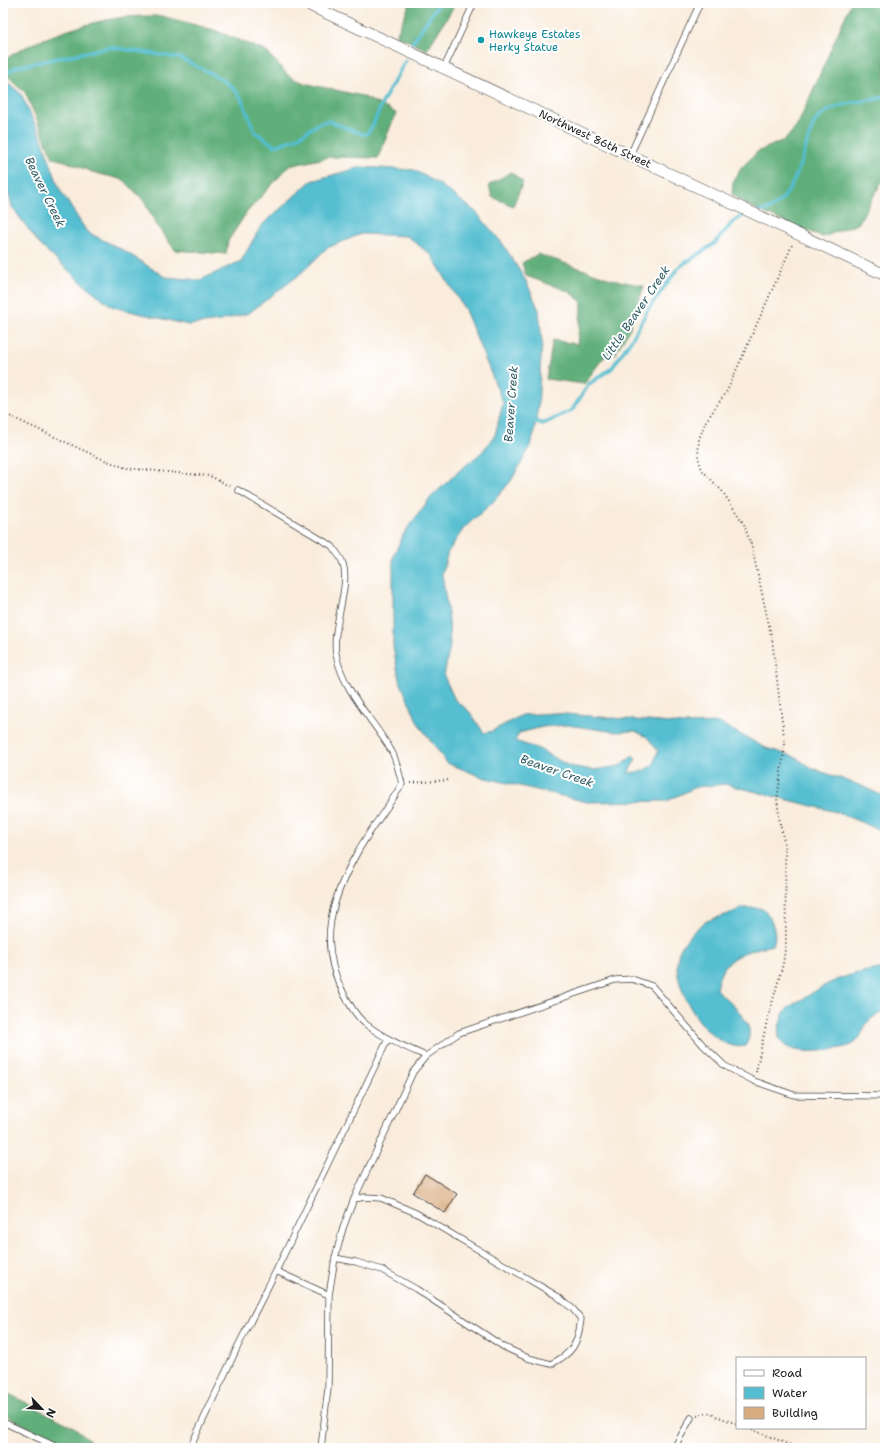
<svg xmlns="http://www.w3.org/2000/svg" width="888" height="1451" font-family="'Shantell Sans',sans-serif">
  <style>
    .forest { fill: #60af7a; stroke: #3e664b }
    .water { fill: #54bed0; stroke: #386d76; fill-rule: evenodd }
    .lines { fill: none; stroke-linecap: round; stroke-linejoin: round }
    .stream { stroke: #54bed0; stroke-width: 3.5 }
    .building { fill: #d9ac80 }
    .service-casing { stroke: #3d3b39; stroke-width: 7 }
    .minor-casing { stroke: #3d3b39; stroke-width: 12 }
    .path { stroke: #3d3b39; stroke-width: 2; stroke-dasharray: 1 3; stroke-linecap: butt }
    .service { stroke: #fff; stroke-width: 5.5 }
    .minor { stroke: #fff; stroke-width: 11 }
    .culture-dot { fill: #0f9aa8; stroke: #fff; stroke-width: 1.5 }
    .labels { text-anchor: middle; dominant-baseline: central; stroke-width: 4; stroke-linejoin: round; paint-order: stroke }
    .culture-label { font-size: 11px; fill: #0d838f; stroke: #fff; text-anchor: start }
    .street-label { font-size: 11px; fill: #1c1c1c; stroke: #fff }
    .water-label { font-size: 12px; font-style: italic; fill: #325d64; stroke: #fff }
  </style>
  <rect width="100%" height="100%" fill="#fff"/>
  <filter id="ink" filterUnits="userSpaceOnUse"><feTurbulence type="fractalNoise" baseFrequency=".025" numOctaves="2"/><feDisplacementMap in="SourceGraphic" scale="8" xChannelSelector="R" yChannelSelector="G"/><feConvolveMatrix kernelMatrix="1 2 1 2 8 2 1 2 1" color-interpolation-filters="sRGB"/></filter>
  <filter id="wash" filterUnits="userSpaceOnUse"><feTurbulence type="fractalNoise" baseFrequency=".012" numOctaves="4" result="noise"/><feDisplacementMap in="SourceGraphic" scale="16" xChannelSelector="R" yChannelSelector="G"/><feGaussianBlur stdDeviation="0.9" result="paint"/><feColorMatrix in="noise" values="0 0 0 0 0 0 0 0 0 0 0 0 0 0 0 0 0 1.4 0 .05"/><feComposite in="paint" operator="in"/></filter>
  <g filter="url(#wash)">
    <rect width="100%" height="100%" fill="#f9ecdc"/>
    <path class="forest" d="M410,3H456L427,50L396,35Z
      M851,3H885V176L858,224L823,237L771,216L745,204L732,194L733,181L742,167L757,152L786,139L798,124Z
      M162,16L214,30L266,51L289,76L304,83L362,96L396,113L378,158L330,157L289,166L247,212L228,241L226,254L175,250L159,229L143,200L124,180L92,172L65,161L53,158L25,92L3,72V61C30,40 90,21 124,17C137,16 149,16 162,16Z
      M511,172L523,182L513,206L492,197L489,185Z
      M538,254L611,279L644,286L630,328L615,354L603,358L584,384L546,379L553,340L577,344L582,302L568,291L526,276L522,263Z
      M3,1391L74,1427L90,1440C62,1451 28,1426 3,1414Z"/>
    <path class="water" d="M3,78L21,94L42,139L60,190L87,232L123,250L165,277L200,280L241,261L261,226L311,181L361,167L414,170L439,184L476,212L503,244L526,281L539,310L542,342L538,407L534,433L531,446L511,481L493,502L464,528L448,552L442,574L449,620L450,646L444,676L455,700L469,711L484,733L492,731L522,715L554,713L683,724L719,723L766,748L793,756L814,769L862,786L885,797V834L880,830L836,812L725,784L696,787L667,801L587,802L482,777L447,763L418,723L399,679L393,646V557L404,533L430,498L460,470L482,452L495,435L503,403L465,310L431,255L407,236L361,234L327,248L299,275L249,313L220,321L188,325L113,307L81,282L40,245L12,207L3,173ZM567,725L616,732L635,731L647,737L658,751L653,765L642,771L628,773L636,759L633,756L619,766L593,770L569,766L539,749L515,741L519,733L543,727Z
      M741,908H760L766,911C772,922 778,933 773,945C744,951 722,956 716,989C729,1003 761,1024 745,1046C709,1054 665,981 680,950C684,940 698,926 707,921C719,916 730,915 741,908Z
      M885,968V1011C879,1014 872,1017 867,1023C861,1032 861,1042 849,1046C832,1051 772,1061 779,1028C780,1023 782,1017 784,1013C789,1005 798,1002 806,997C834,978 852,973 885,968Z"/>
    <g class="lines">
      <path class="stream" d="M412,43L439,3
        M3,75L16,67L110,47L180,58L218,77L232,87L241,98L255,132L275,146L297,138L319,123L328,121L362,134H367L373,125L383,101L406,60
        M758,212C792,208 800,163 809,137C811,132 813,124 816,120C834,101 862,103 885,97
        M532,420L543,424L572,410L589,384L612,368L633,337L649,308L679,267L714,244L731,224L746,213"/>
    </g>
    <g id="blocks">
      <path class="building" d="M425,1174L457,1194L445,1213L413,1193Z"/>
    </g>
  </g>
  <g filter="url(#ink)">
    <use href="#blocks" fill-opacity="0" stroke="#3d3b39" stroke-width="1"/>
    <g class="lines">
      <g class="service-casing">
        <path id="service" d="M444,68L474,3
          M630,155L700,3
          M238,490L332,546C335,551 340,556 342,561C352,585 331,626 336,654C343,692 374,720 392,752C397,762 399,773 402,784C388,808 370,829 357,853C331,899 317,944 344,994C350,1005 357,1018 367,1025C385,1039 405,1047 426,1056
          M335,1258L356,1262L382,1270L416,1289L504,1347L528,1358L551,1364C573,1353 578,1344 581,1319L573,1309L557,1296L416,1213L381,1198L365,1197L354,1199
          M276,1271L329,1295
          M3,1422L59,1448
          M190,1448L238,1346L276,1271L388,1039
          M321,1448L328,1388L329,1295L335,1258L343,1228L354,1199L413,1072L426,1056L459,1033L615,980L632,979L652,986L703,1045L725,1066L754,1081L794,1095L885,1096
          M674,1448L691,1418"/>
      </g>
      <g class="minor-casing">
        <path id="minor" d="M305,3L885,275"/>
      </g>
      <path class="path" d="M3,413L102,459L126,468L210,476L231,487
        M411,783L449,780
        M756,1072L766,1025L783,964L786,942L785,845L780,824L777,799L785,745L772,639L752,548L744,524L722,491L702,470L698,457L699,439L706,421L727,391L793,243
        M697,1415L708,1413L737,1424
        M748,1428L798,1448"/>
      <use href="#service" class="service"/>
      <use href="#minor" class="minor"/>
    </g>
  </g>
  <circle class="culture-dot" cx="481" cy="40" r="4"/>
  <g class="labels">
    <g class="culture-label">
      <text x="489" y="34">Hawkeye Estates<tspan x="489" dy="13">Herky Statue</tspan></text>
    </g>
    <g class="street-label">
      <text transform="translate(595 139) rotate(25)">Northwest 86th Street</text>
    </g>
    <g class="water-label">
      <text transform="translate(45 192) rotate(64)">Beaver Creek</text>
      <text transform="translate(636 313) rotate(-56)">Little Beaver Creek</text>
      <text transform="translate(511 404) rotate(-86)">Beaver Creek</text>
      <text transform="translate(557 771) rotate(19)">Beaver Creek</text>
    </g>
  </g>
  <rect width="888" height="1451" fill="none" stroke="#fff" stroke-width="16"/>
  <rect x="736" y="1357" width="130" height="72" fill="#ffffff" stroke="#a4a4a4"/>
  <rect x="744" y="1370" width="20" height="6" fill="#ffffff" stroke="#a4a4a4"/>
  <text x="772" y="1377" font-size="12" fill="#1c1c1c">Road</text>
  <rect x="744" y="1387" width="20" height="12" fill="#54bed0" stroke="#a4a4a4"/>
  <text x="772" y="1397" font-size="12" fill="#1c1c1c">Water</text>
  <rect x="744" y="1407" width="20" height="12" fill="#d9ac80" stroke="#a4a4a4"/>
  <text x="772" y="1417" font-size="12" fill="#1c1c1c">Building</text>
  <g transform="translate(42 1409) rotate(115)" stroke="#ffffff" stroke-width="3" paint-order="stroke">
  <path d="M0-3L7 15L0 10L-7 15Z" fill="#1c1c1c"/>
  <text y="-6" font-size="11" font-weight="bold" text-anchor="middle" fill="#1c1c1c">N</text>
  </g>
</svg>
